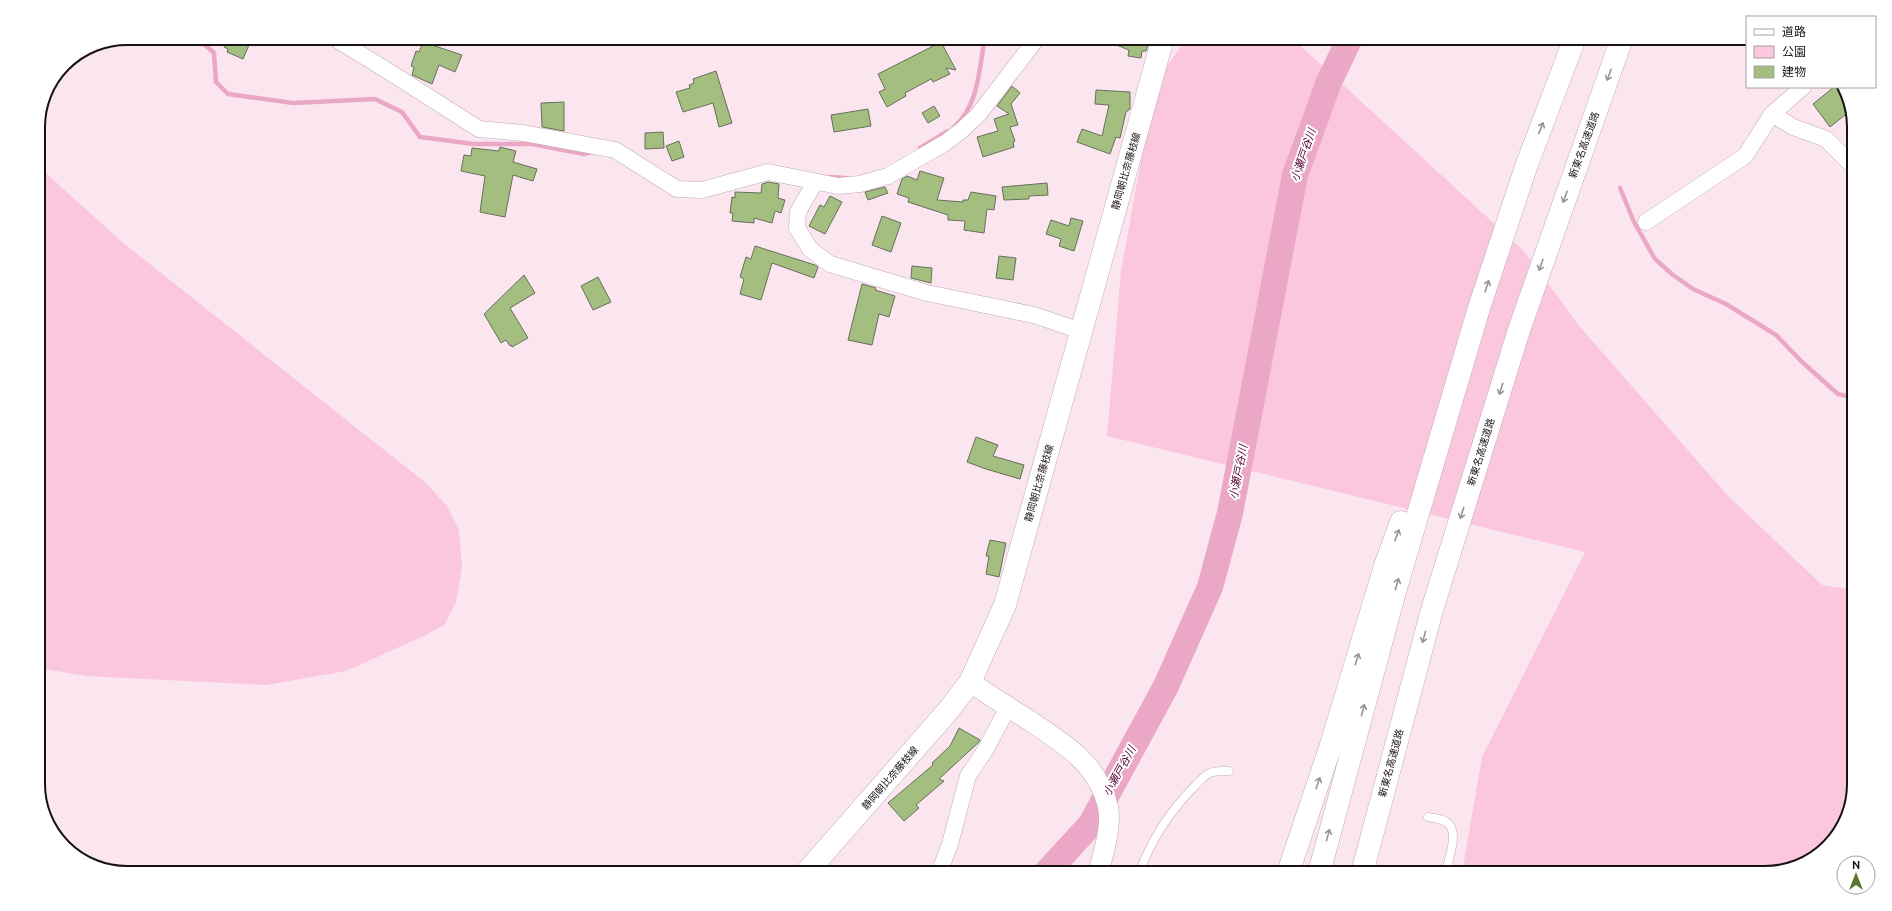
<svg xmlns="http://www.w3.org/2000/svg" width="1892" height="911" font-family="Ubuntu,'Noto Sans JP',sans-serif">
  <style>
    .green { fill: #fbc7de }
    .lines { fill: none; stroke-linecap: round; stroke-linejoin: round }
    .stream { stroke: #eba7c6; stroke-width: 4.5 }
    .river { stroke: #eba7c6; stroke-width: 26 }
    .building { fill: #a4be80; stroke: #676e5e }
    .service-casing { stroke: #c0abb4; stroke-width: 9 }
    .minor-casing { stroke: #c0abb4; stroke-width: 17 }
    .tertiary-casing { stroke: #c0abb4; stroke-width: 21 }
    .secondary-casing { stroke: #c0abb4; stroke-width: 23 }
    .motorway-casing { stroke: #c0abb4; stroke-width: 23 }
    .service { stroke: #fff; stroke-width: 8 }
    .minor { stroke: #fff; stroke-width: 16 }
    .tertiary { stroke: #fff; stroke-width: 20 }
    .secondary { stroke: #fff; stroke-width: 22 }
    .motorway { stroke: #fff; stroke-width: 22 }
    .oneway { stroke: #989496 }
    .labels { text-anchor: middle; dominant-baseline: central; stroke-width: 4; stroke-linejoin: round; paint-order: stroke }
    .street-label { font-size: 10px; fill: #191215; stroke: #fff }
    .water-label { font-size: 11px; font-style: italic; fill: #530134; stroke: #fff }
    .rim { fill: none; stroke: #191215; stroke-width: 2 }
  </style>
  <rect width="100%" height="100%" fill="#fbe6ef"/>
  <path class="green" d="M1187,38H1292L1524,251L1581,328L1728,496L1822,585L1854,590V784L1845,823L1814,858L1765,873H1462L1482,757L1585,552L1107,436L1121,271L1151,106L1163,72Z
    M38,166L122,242L426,483L446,505L459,530L462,567L456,602L444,625L424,636L346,671L266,685L86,676L38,668Z"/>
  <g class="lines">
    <path class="stream" d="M154,38L203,43L214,53L216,82L228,94L293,103L375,99L402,112L420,137L474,144H532L584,154L592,152
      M954,127C979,106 979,68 985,38
      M920,148L948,131
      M829,177L846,178
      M1620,188L1634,222L1655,259L1673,275L1693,289L1726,304L1776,335L1802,362L1838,394L1854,398"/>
    <path class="river" d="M1046,873L1091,824L1166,686L1210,587L1230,513L1295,175L1329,82L1350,38"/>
  </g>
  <path class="building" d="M228,38H252L243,59L227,52L228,49L224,47Z
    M1099,38H1150L1146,51H1142L1141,58L1128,56L1129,50Z
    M423,42L462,55L455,72L439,65L432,84L412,75L414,67L411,66L416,51L419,52Z
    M941,42L956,70L946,68L950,74L933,82L931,79L905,93L906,96L887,107L879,92L885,89L878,74Z
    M716,71L732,123L719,127L713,103L683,112L676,92L690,88L689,85L694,83L693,79Z
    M1012,86L1020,93L1011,104L1018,125L1010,127L1015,141L1013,142L1014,147L983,157L977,137L998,131L994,119L1009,114L997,106Z
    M1834,87H1842L1850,111L1830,127L1813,104Z
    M1096,90L1130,92V109L1126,112L1120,138L1116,137L1110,154L1077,142L1082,129L1102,136L1109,105L1095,104Z
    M564,102V131L542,127L541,103Z
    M934,106L940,116L928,123L922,113Z
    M868,109L871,126L834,132L831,115Z
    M663,132L664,148L645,149V133Z
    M679,141L684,157L672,161L666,146Z
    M500,147L516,151L513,162L537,169L533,181L513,175L505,217L480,212L485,176L461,171L464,155L471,156L472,148L499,151Z
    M920,171L944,178L937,200L963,202V200H968L971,192L996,196L994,210L987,209L984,233L964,230L965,221L948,220V215L908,202L909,198L897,194L902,179L907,176L917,180Z
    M768,182L779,184L778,198L785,200L781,213L775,211L772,223L754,218V223L732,221L733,213H730L732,197L735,198V192L761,193L762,184Z
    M1047,183L1048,195L1029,196V199L1004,200L1002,187Z
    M885,187L888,193L868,200L865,192Z
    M830,196L842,202L825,234L809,226L820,205L824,207Z
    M882,216L901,223L891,252L872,245Z
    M1071,218L1083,221L1074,251L1059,246L1061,239L1046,234L1051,220L1069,226Z
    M755,246L815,265L818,267L814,278L772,263L761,300L740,294L744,279L740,277L746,257L751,259Z
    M999,256L1016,258L1013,280L996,278Z
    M912,266L932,268L931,283L911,278Z
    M524,275L535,293L510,308L528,338L512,347L511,345L510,346L506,340L501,343L484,314Z
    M598,277L611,302L593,310L581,286Z
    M862,284L876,288L875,290L895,296L889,317L879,314L872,345L848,340Z
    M976,437L998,445L993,456L1024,465L1020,479L986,469L967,462Z
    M990,540L1006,543L999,577L986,574L989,556H986Z
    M959,728L980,740L979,742L939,779L944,781L916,805L919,808L904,821L888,803L933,765L932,763L950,746Z"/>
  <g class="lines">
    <g class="service-casing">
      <path id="service" d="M1428,817C1435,818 1444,819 1449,824C1458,835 1449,857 1447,868
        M1139,873C1151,841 1170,811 1194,787C1199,782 1204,775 1210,773C1217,770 1222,771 1229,771"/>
    </g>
    <g class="minor-casing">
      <path id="minor" d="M334,38L380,66L479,129L523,133L615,150L677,189L702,190L768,172L838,186L860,184L888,176L945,143L962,130L979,114L1037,38
        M1772,114L1793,127L1826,139L1854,167
        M815,182L798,212L797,228L810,249L830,264L927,293L1034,315L1081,331
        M1646,222L1745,156L1772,114L1803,87
        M939,873L950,844L968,776L986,749L1008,707"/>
    </g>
    <g class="tertiary-casing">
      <path id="tertiary" d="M970,682C989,695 1008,707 1027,719C1062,742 1098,763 1108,807C1112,826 1103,855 1098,873"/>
    </g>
    <g class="secondary-casing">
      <path id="secondary" d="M806,873L947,712L970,682L1005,605L1163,38"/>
    </g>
    <g class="motorway-casing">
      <path id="motorway" d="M1288,873L1331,745L1385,566L1401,522
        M1319,873L1396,588L1479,308L1527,164L1575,38
        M1362,873L1432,610L1519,330L1622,38"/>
    </g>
    <use href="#service" class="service"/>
    <use href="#minor" class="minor"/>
    <use href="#tertiary" class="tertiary"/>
    <use href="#secondary" class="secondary"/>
    <use href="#motorway" class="motorway"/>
  </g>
  <defs><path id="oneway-shaft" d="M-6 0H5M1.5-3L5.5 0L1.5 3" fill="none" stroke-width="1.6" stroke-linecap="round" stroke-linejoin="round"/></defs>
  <g class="oneway">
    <use href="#oneway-shaft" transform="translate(1609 75) rotate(110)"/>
    <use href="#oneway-shaft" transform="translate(1541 128) rotate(-69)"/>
    <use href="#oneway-shaft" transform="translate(1565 197) rotate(110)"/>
    <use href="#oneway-shaft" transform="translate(1541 265) rotate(109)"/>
    <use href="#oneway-shaft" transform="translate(1487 286) rotate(-72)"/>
    <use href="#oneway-shaft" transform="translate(1501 389) rotate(107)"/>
    <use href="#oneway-shaft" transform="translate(1462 513) rotate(107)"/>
    <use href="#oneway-shaft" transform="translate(1397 535) rotate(-70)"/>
    <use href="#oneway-shaft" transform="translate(1397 584) rotate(-74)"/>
    <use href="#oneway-shaft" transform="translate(1424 637) rotate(105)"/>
    <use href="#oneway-shaft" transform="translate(1357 659) rotate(-73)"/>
    <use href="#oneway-shaft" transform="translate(1363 710) rotate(-75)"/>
    <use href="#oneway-shaft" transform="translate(1318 783) rotate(-71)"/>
    <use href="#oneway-shaft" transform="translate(1328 835) rotate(-75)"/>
  </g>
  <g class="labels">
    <g class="street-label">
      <text transform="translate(1584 145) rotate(-70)">新東名高速道路</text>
      <text transform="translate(1126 171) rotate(-74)">静岡朝比奈藤枝線</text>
      <text transform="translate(1481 452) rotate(-73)">新東名高速道路</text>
      <text transform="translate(1039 483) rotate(-74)">静岡朝比奈藤枝線</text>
      <text transform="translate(1391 763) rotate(-75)">新東名高速道路</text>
      <text transform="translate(890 778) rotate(-49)">静岡朝比奈藤枝線</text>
    </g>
    <g class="water-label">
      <text transform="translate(1303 155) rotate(-71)">小瀬戸谷川</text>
      <text transform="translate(1238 472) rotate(-79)">小瀬戸谷川</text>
      <text transform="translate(1119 771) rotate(-61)">小瀬戸谷川</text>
    </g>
  </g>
  <path d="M0 0H1892V911H0ZM127 45H1765A82 82 0 0 1 1847 127V784A82 82 0 0 1 1765 866H127A82 82 0 0 1 45 784V127A82 82 0 0 1 127 45Z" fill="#fff" fill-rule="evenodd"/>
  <path class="rim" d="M127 45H1765A82 82 0 0 1 1847 127V784A82 82 0 0 1 1765 866H127A82 82 0 0 1 45 784V127A82 82 0 0 1 127 45Z"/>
  <rect x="1746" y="16" width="130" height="72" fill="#ffffff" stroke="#a3a0a1"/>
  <rect x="1754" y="29" width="20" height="6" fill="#ffffff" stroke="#a3a0a1"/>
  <text x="1782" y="36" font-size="12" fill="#191215">道路</text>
  <rect x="1754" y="46" width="20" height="12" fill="#fbc7de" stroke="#a3a0a1"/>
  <text x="1782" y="56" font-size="12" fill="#191215">公園</text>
  <rect x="1754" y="66" width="20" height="12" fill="#a4be80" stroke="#a3a0a1"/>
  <text x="1782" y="76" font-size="12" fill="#191215">建物</text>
  <g transform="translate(1856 875)"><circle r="19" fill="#ffffff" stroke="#a3a0a1"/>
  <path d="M0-3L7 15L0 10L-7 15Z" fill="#5a752a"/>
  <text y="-6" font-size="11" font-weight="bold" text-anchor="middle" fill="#191215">N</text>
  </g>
</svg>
